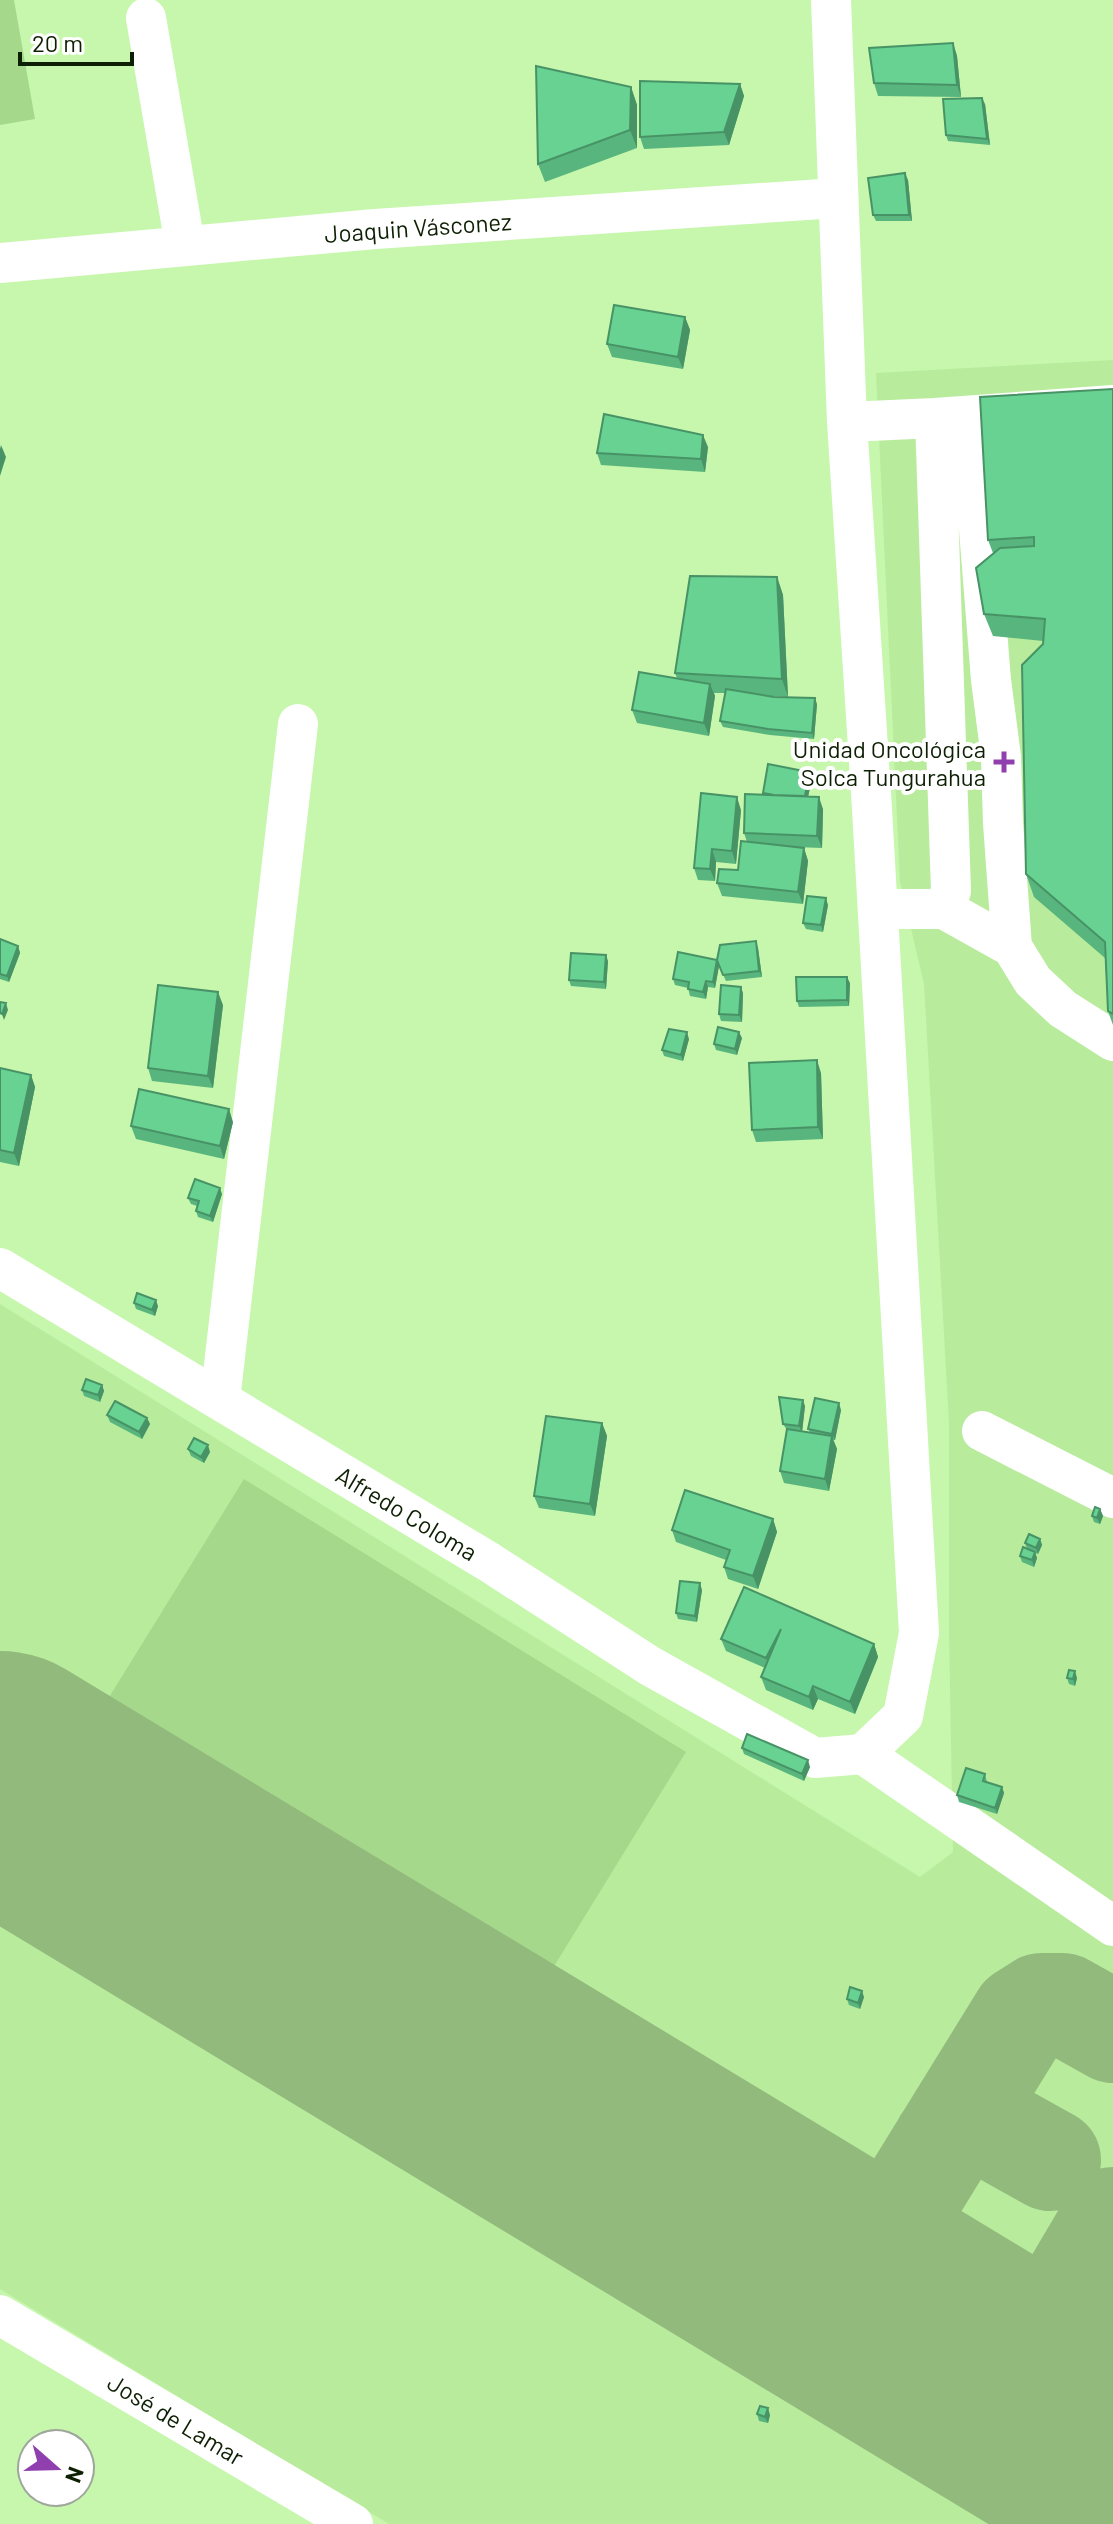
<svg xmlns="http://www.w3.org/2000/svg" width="1113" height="2524" font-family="Barlow,sans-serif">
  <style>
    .built { fill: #b8ec9c }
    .pitch { fill: #a6d88b }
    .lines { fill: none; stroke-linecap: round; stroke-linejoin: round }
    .taxiway { stroke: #91ba7c; stroke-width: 102 }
    .runway { stroke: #91ba7c; stroke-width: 254 }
    .minor { stroke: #fff; stroke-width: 40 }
    .wall { fill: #59b57e }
    .shaded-wall { fill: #489366 }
    .building { fill: #67d292; stroke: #489366; stroke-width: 2 }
    .poi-dot { fill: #903faf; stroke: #fff; stroke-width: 3 }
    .labels { text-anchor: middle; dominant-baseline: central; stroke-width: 8; stroke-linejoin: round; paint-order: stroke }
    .street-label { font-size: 24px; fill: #0e2004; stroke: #fff }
    .poi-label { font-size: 24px; fill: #0e2004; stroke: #fff; text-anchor: end }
  </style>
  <rect width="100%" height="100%" fill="#c6f7ad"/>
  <path class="built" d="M1113,360V2524H389L0,2289V1304L920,1877L953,1852L949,1633V1422L924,984L900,882L876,373Z"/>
  <path class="pitch" d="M0,0H14L35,119L0,125Z
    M244,1479L686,1752L545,1981L103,1707Z"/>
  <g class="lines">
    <path class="taxiway" d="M944,2142L972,2125L989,2126L1050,2160
      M851,2293L1022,2016L1041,2004H1063L1113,2032
      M1012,2389L1113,2218"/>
    <path class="runway" d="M0,1778L1113,2451"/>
    <path class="minor" d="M146,18L185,245
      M0,263L375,229L837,198
      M970,417L991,680L1001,757L1003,823L1012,947
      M847,422L935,418
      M878,909H944L951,891L935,418L1113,405
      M944,909L1012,947L1033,981L1063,1009L1113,1041
      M0,1268L489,1562L650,1666L815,1758L863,1754L903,1716L919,1633L872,809L847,422L831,0
      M220,1400L298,724
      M982,1431L1113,1498
      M863,1754L1113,1926
      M0,2315L353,2524"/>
  </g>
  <path class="wall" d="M953,43L957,56L961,97L878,96L874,83Z
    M740,84L744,96L729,145L644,149L640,137Z
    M631,87L637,105V148L545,182L538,164Z
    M985,104L990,145L948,141L946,135Z
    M908,180L912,221H876L873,215Z
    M685,317L690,330L683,369L612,357L607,344Z
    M1113,389V1025L1108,1011L1105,958L1034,897L1026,874L1043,641L993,636L984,614L993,553L988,540Z
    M708,447L705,472L601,465L597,453Z
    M777,577L783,595L788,697L767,696L817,704L814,739L770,735L723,727L720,721L725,693H714L715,696L709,736L637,723L632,710L677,678L675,673Z
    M812,778L808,797L823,809L822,848L795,847L804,848L808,861L803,904L722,896L717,883L738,870L747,842L744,833L763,795V793Z
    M741,810L736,864L716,862L715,881L698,880L694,868Z
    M828,905L823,932L806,929L803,923Z
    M0,939L18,946L20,953L9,982L0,979Z
    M758,948L762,977L726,981L719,966L715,988L708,987L706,999L690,996L688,988L675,985L673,979L717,960Z
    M608,961L606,989L571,986L569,980Z
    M850,983L849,1006L799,1007L797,1001Z
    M743,993L742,1022L721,1021L719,1014Z
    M223,1005L213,1088L152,1081L148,1068Z
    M742,1038L737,1055L716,1050L714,1044Z
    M689,1039L683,1061L664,1056L662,1050Z
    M0,1068L31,1075L35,1087L19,1166L0,1162Z
    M821,1073L823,1139L756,1142L752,1130Z
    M233,1122L224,1159L136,1139L131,1126Z
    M222,1194L213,1222L198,1217L196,1211L197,1206L191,1204L188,1198Z
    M134,1303L158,1306L155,1316L136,1309Z
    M102,1385L104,1391L100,1402L84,1396L82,1390Z
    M805,1406L802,1431L810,1432L808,1429L841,1410L835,1440H833L837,1449L829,1491L784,1483L780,1471L787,1430L783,1424Z
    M107,1415L147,1418L150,1424L142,1439L110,1422Z
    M602,1423L607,1436L595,1516L539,1508L534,1496Z
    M188,1449L210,1452L204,1463L191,1456Z
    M1100,1509L1103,1516L1100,1524L1094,1522L1092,1516Z
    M773,1519L777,1532L758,1589L728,1579L724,1567L726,1560L676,1542L672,1530Z
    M1040,1539L1042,1545L1038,1554L1035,1553L1037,1558L1034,1567L1022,1562L1020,1556L1027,1549L1025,1543Z
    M702,1590L697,1622L678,1619L676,1613Z
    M721,1639L874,1644L878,1657L855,1714L818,1699L813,1710L766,1690L761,1677L765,1668L726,1651Z
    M1067,1678H1077L1075,1686L1069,1684Z
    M742,1748L810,1767L804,1781L744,1754Z
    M985,1774L987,1782L1002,1787L1004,1793L997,1814L959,1802L957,1795Z
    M864,1997L860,2009L849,2005L847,1999Z
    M757,2414L770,2415L768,2423L759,2421Z"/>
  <path class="shaded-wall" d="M953,43L957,56L961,97L957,85Z
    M740,84L744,96L729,145L724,132Z
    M631,87L637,105V148L630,130Z
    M982,98L985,104L990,145L987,139Z
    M905,173L908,180L912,221L909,215Z
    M685,317L690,330L683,369L678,357Z
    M703,435L708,447L705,472L701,459Z
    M1,445L6,457L0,476V449Z
    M777,577L783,595L788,697L782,679Z
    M710,684L715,696L709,736L704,723Z
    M815,698L817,704L814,739L812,733Z
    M809,772L812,778L806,807L804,801Z
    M737,797L741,810L736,864L732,851Z
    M819,797L823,809L822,848L817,836Z
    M804,848L808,861L803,904L798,892Z
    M712,849L716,862L715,881L710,869Z
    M826,898L828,905L823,932L821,925Z
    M756,941L758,948L762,977L759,971Z
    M18,946L20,953L9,982L7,976Z
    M606,955L608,961L606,989L604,982Z
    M717,960L719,966L715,988L713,982Z
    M847,977L850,983L849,1006L847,1000Z
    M706,981L708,987L706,999L703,992Z
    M741,987L743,993L742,1022L739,1015Z
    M218,992L223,1005L213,1088L208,1076Z
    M6,1003L8,1010L4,1020L2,1014Z
    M687,1032L689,1039L683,1061L681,1055Z
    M739,1032L742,1038L737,1055L735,1049Z
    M817,1060L821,1073L823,1139L818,1127Z
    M31,1075L35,1087L19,1166L14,1153Z
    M229,1109L233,1122L224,1159L220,1146Z
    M220,1188L222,1194L213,1222L210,1216Z
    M156,1300L158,1306L155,1316L152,1310Z
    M102,1385L104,1391L100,1402L98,1395Z
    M803,1400L805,1406L802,1433L799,1426Z
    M839,1403L841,1410L835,1440L832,1434Z
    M147,1418L150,1424L142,1439L139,1432Z
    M602,1423L607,1436L595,1516L590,1504Z
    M832,1436L837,1449L829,1491L825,1479Z
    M208,1445L210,1452L204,1463L201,1457Z
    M1100,1509L1103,1516L1100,1524L1097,1518Z
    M773,1519L777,1532L758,1589L753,1576Z
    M1040,1539L1042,1545L1038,1554L1036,1548Z
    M1035,1552L1037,1558L1034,1567L1032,1560Z
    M700,1583L702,1590L697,1622L695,1616Z
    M781,1629L770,1670L766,1658Z
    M874,1644L878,1657L855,1714L850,1702Z
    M1075,1671L1077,1678L1075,1686L1073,1679Z
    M813,1686L818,1699L813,1710L809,1697Z
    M808,1760L810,1767L804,1781L802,1774Z
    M1002,1787L1004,1793L997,1814L995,1808Z
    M862,1991L864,1997L860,2009L858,2003Z
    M768,2408L770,2415L768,2423L765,2417Z"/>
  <path class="building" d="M953,43L957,85L874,83L869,48Z
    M536,66L631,87L630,130L538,164Z
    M640,81L740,84L724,132L640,137Z
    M982,98L987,139L946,135L943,99Z
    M905,173L909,215H873L868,178Z
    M614,305L685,317L678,357L607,344Z
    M1113,389V1014L1108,1011L1105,942L1026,874L1022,665L1043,644L1045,619L984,614L976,568L1000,548L1034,546V537L988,540L980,397Z
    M604,414L703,435L701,459L597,453Z
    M690,576L777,577L782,679L675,673Z
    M639,672L710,684L704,723L632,710Z
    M726,689L774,697L815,698L812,733L768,729L720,721Z
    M768,764L809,772L805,796L774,795L763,793Z
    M701,793L737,797L732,851L712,849L710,869L694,868Z
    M745,794L819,797L817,836L744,833Z
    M741,841L804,848L798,892L717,883L719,869L738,870Z
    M807,896L826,898L821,925L803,923Z
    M0,939L18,946L7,976L0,974Z
    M756,941L759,971L723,975L717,960L720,945Z
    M678,952L717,960L713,982L706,981L703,992L688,989L689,982L673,979Z
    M571,953L606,955L604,982L569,980Z
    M796,977H847V1000L797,1001Z
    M158,985L218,992L208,1076L148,1068Z
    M721,985L741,987L739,1015L719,1014Z
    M0,1002L6,1003L2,1014L0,1013Z
    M718,1027L739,1032L735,1049L714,1044Z
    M669,1029L687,1032L681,1055L662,1050Z
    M817,1060L818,1127L752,1130L749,1063Z
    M0,1068L31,1075L14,1153L0,1150Z
    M139,1089L229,1109L220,1146L131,1126Z
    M195,1179L220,1188L210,1216L196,1211L199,1201L188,1198Z
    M137,1293L156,1300L152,1310L134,1303Z
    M86,1379L102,1385L98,1395L82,1390Z
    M779,1397L803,1400L799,1426L783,1424Z
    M815,1398L839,1403L832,1434L808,1429Z
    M115,1401L147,1418L139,1432L107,1415Z
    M546,1416L602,1423L590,1504L534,1496Z
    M787,1429L832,1436L825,1479L780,1471Z
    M194,1438L208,1445L201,1457L188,1449Z
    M685,1490L773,1519L753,1576L724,1567L730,1550L672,1530Z
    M1095,1507L1100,1509L1097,1518L1092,1516Z
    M1029,1534L1040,1539L1036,1548L1025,1543Z
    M1023,1547L1035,1552L1032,1560L1020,1556Z
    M680,1581L700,1583L695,1616L676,1613Z
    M744,1587L874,1644L850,1702L813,1686L809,1697L761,1677L781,1629L766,1658L721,1639Z
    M1069,1670L1075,1671L1073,1679L1067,1678Z
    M747,1734L808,1760L802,1774L742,1748Z
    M966,1768L985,1774L983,1781L1002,1787L995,1808L957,1795Z
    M850,1987L862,1991L858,2003L847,1999Z
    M760,2406L768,2408L765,2417L757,2414Z"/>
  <path class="poi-dot" d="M1000 750h8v8h8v8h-8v8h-8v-8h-8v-8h8z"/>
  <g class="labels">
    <g class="street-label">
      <text transform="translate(418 227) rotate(-4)">Joaquin Vásconez</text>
      <text transform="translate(407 1513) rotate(31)">Alfredo Coloma</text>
      <text transform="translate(176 2419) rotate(31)">José de Lamar</text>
    </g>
    <g class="poi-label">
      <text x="986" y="748">Unidad Oncológica<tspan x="986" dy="28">Solca Tungurahua</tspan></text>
    </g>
  </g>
  <g transform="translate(56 2468) rotate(110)"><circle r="38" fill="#ffffff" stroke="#9fa69b" stroke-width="2"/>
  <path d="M0-6L14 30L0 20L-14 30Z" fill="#903faf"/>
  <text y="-12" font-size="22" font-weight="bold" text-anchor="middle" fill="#0e2004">N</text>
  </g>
  <path d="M20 52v12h112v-12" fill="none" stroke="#0e2004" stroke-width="4"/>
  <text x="32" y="52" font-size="24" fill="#0e2004" stroke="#ffffff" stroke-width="6" paint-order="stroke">20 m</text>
</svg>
